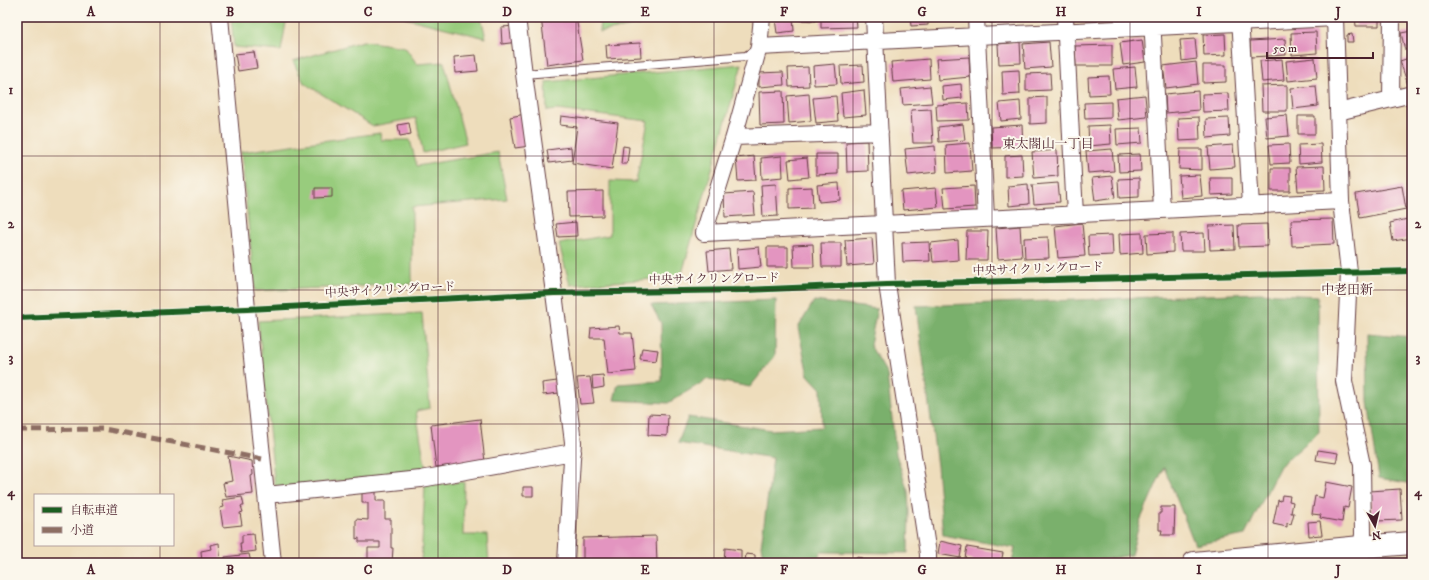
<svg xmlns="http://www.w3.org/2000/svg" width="1429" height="580" font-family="'IM FELL DW Pica','Noto Serif JP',serif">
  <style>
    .green { fill: #98cc7d; stroke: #717654 }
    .forest { fill: #7ab06c; stroke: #62684c }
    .building { fill: #e395c0 }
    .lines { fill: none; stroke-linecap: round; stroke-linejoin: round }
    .service-casing { stroke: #633c41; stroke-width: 10 }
    .minor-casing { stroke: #633c41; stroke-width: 18 }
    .primary-casing { stroke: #633c41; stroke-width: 24 }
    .service { stroke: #fff; stroke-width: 8 }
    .minor { stroke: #fff; stroke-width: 16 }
    .primary { stroke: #fff; stroke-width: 22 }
    .quiet { stroke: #8d6e63; stroke-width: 5; stroke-dasharray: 10 5; stroke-linecap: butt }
    .cycleway-casing { stroke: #fbf7ec; stroke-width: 8 }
    .cycleway { stroke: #1b5e20; stroke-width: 6 }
    .grid { fill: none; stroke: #4a1f2b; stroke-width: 1; stroke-opacity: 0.55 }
    .labels { text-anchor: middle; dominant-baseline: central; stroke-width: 4; stroke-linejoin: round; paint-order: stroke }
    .street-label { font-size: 12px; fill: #4a1f2b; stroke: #fbf7ec }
    .neighbourhood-label { font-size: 13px; fill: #4a1f2b; stroke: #fbf7ec }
    .neatline { fill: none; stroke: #4a1f2b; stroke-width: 1.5 }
    .grid-label { font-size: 13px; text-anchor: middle; font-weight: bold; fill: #4a1f2b }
  </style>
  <rect width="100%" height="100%" fill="#fbf7ec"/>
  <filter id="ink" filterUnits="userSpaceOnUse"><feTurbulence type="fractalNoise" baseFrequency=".025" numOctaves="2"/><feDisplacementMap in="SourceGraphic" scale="8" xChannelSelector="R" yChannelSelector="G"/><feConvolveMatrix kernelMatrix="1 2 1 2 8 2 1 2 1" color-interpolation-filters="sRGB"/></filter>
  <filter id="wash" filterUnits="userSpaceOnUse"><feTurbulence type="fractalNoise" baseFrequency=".012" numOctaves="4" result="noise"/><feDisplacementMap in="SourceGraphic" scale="16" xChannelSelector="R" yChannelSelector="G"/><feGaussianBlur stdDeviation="0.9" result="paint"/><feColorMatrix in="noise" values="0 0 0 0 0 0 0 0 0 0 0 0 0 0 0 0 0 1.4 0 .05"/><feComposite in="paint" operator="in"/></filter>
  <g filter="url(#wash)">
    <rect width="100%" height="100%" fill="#eeddbc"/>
    <path class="green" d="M231,17H287L281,51L234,47Z
      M405,17H481L486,38L405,18Z
      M599,17H681L600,32Z
      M363,41L405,47L417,64L444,62L466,143L423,153L416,118L373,126L304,83L293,61Z
      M742,64L681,277L570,285L559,244L610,235V181L636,182L648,121L557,110L547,111L546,82Z
      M380,133L381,140H410L417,166L498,152L507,199L412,207V284L255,291L241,152Z
      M422,313L430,408L416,411L426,471L275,488L258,321Z
      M464,482L463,535H487L489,563H421L425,485Z"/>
    <path class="forest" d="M1259,293L1318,296L1319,432L1280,466L1245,535L1195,545L1164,467L1140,521L1131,555L1083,563H1012L1015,548L943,535L937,466L916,306Z
      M776,300L775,356L750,387L708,379L668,403L614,400L618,384L662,381L661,323L651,305Z
      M814,301L877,309L870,345L887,374L896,454L908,491L909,512L908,553L821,552L816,563H765L761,546L773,458L678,443L688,417L771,430L822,427L821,389L808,375L798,328Z
      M1367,333L1412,337V484L1379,478L1368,402Z
      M1412,555V563H1378L1385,556Z"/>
    <g id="blocks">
      <path class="building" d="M541,17H576L583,60L547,65Z
        M793,17L794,31L777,33L775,19Z
        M800,17H816V21L800,20Z
        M821,17H856L857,27L821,28Z
        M910,17H928V25L911,26Z
        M939,17H965V18L939,19Z
        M990,17H1017V21L990,23Z
        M1355,17H1379V26H1356Z
        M516,26L518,42L502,44L501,27Z
        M1412,31V48L1405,50L1401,33Z
        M1316,32L1317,53L1292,55L1291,33Z
        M1225,34L1226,55L1204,56L1203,35Z
        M1352,34L1353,42H1347V35Z
        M1195,39L1197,59L1182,61L1180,40Z
        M1285,39L1286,55L1251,57L1250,41Z
        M1142,40L1145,62L1123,65L1120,43Z
        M1020,42L1021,63L999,64L998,44Z
        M1049,42L1051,67L1025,69L1023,44Z
        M640,43L641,57L607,59L606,45Z
        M1112,45V66H1076L1075,46Z
        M254,52L257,68L238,71L235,54Z
        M476,55L478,71L455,73L454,57Z
        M969,57L970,77L938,80L936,59Z
        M1412,57V83L1408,85L1400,61Z
        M1315,58L1317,78L1288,81L1286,61Z
        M929,59L930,79L893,82L891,62Z
        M1282,59L1284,80L1262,82L1260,61Z
        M1196,62L1198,84L1166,88L1163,66Z
        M835,64L837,84L814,85L813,66Z
        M863,65L864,82L841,84L840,66Z
        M1203,65H1226V82L1203,83Z
        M808,67L809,86L789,87L788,68Z
        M1135,67L1137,87L1115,89L1113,69Z
        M1019,70L1020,94L1003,95L1002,71Z
        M783,72L784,85L759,87V73Z
        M1050,73L1051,90L1026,91V74Z
        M1109,76L1110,94L1089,95L1088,77Z
        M961,84L962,98L943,100L942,86Z
        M1287,85V111H1262L1261,86Z
        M930,86L932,103L903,105L901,89Z
        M1316,86L1318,106L1293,109L1291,88Z
        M864,90L866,115L843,117L841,93Z
        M783,91L784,124L760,125L759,92Z
        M1198,91L1199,110L1166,113L1165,94Z
        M1228,93L1229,111L1203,112L1202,94Z
        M809,94L811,121L789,123L787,96Z
        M1145,95L1147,117L1118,120L1116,98Z
        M836,96L838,121L816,123L813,98Z
        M1047,97V123L1030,124V98Z
        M1020,101L1021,119L1001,121L999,103Z
        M1111,102V118L1085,119L1084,103Z
        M968,103L969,120L937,121L936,105Z
        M931,109L933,143H913L911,110Z
        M525,114L530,146L515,148L510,117Z
        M1287,115L1289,136L1267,138L1265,117Z
        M561,116L618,123L612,169L572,163L577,127L560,125Z
        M1298,116H1315V134H1298Z
        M1199,117L1200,140L1179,141L1178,118Z
        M1229,118L1230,136L1207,138L1206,119Z
        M409,123L411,134L400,136L398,125Z
        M963,124L965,140L939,142L938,127Z
        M1022,125L1023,147L992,148L991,127Z
        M1110,125L1111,144L1089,146L1088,126Z
        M1141,128L1142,143L1117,145L1116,129Z
        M867,141L868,171L847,172L846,142Z
        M970,143L972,171L947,173L946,145Z
        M1289,144L1290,163L1271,164L1269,145Z
        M1321,144L1322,162L1299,164L1298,145Z
        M1233,145L1235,167L1210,169L1208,147Z
        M623,146L629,147L627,164H621Z
        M935,146L937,172L908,175L905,149Z
        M571,147L572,160L549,163L547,150Z
        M1112,149L1114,171L1088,173L1086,151Z
        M1180,149H1202V170L1179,169Z
        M1057,150L1058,176L1034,178L1032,152Z
        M816,154H838V174L816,175Z
        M1140,154L1141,171L1119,172L1118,155Z
        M1022,155L1023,176L1005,177V156Z
        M754,156L756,180L738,181L736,158Z
        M782,156L783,177L762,179L761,158Z
        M807,158L809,177L790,179L788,160Z
        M1324,166L1325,190L1298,191L1296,167Z
        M1271,168H1290V191H1271Z
        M1200,175L1202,196L1181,198L1179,176Z
        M1112,176L1115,198L1095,201L1092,178Z
        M1139,178V197L1119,198L1118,179Z
        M1210,178H1232V194L1211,195Z
        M1408,182H1412V196L1410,197Z
        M839,183L840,200L819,202L817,185Z
        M1058,183L1060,202L1034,204L1032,185Z
        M776,184L778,216L763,217L761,185Z
        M1028,184L1029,204L1009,206L1008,186Z
        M974,186L975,207L945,209L943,188Z
        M1402,186L1406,209L1360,218L1356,194Z
        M812,187L813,208L789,209V188Z
        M315,188H332V197L315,198Z
        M936,188L938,207L903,210L901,191Z
        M603,191V216L569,217L568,192Z
        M753,192L755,215L725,217L724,194Z
        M1412,218V238L1393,241L1390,223Z
        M1333,219L1334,244L1292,246L1291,220Z
        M576,222L577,236L558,237L556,224Z
        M1082,223L1085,256L1058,258L1055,226Z
        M1267,224L1268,246L1239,247L1238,225Z
        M1234,225L1235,249L1210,250L1209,226Z
        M1020,226L1022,257L998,259L996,228Z
        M967,231H988L987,260H966Z
        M1142,233L1143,253L1120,255L1119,234Z
        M1173,233V252L1147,254L1146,234Z
        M1204,233L1205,251H1181L1180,234Z
        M1112,235L1113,255L1089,256L1088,236Z
        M1048,237L1049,258L1025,259L1024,238Z
        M872,238L874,264L847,266L845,240Z
        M958,240L959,260L933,262L931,243Z
        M929,242L930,261L903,262L902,243Z
        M821,243H841V267H822Z
        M813,244L814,267H794L793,245Z
        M759,247L761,267L738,269L737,249Z
        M767,247H788V267H767Z
        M729,249L731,269L709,271L707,251Z
        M619,326L620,333H632L636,371L608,374L604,338H590L591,328Z
        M642,348L658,350L656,361L640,359Z
        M603,375L604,387L593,389L592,376Z
        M590,377L594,403L580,404L577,378Z
        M557,381L559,393L543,395L542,383Z
        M649,414L668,415L667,436L648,435Z
        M480,419L485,462L436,467L431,425Z
        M1318,450L1338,453L1336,463L1316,460Z
        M228,456L252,461L253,475L251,476L253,494L226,497L223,483L232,481Z
        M1326,482L1352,487L1348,508L1344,507L1342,522L1320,518L1321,515L1312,514L1315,496L1323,498Z
        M523,487H533V496H523Z
        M1400,489L1402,520L1376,521L1375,515H1371L1370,491Z
        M362,490H376V501H385V519H391V548H393L392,563H368V548H380V542H359V538L356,539V519L368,520V503H362Z
        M1282,495L1290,496L1289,501L1293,502L1291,513H1294L1291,524L1287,523V527L1273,524L1278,500L1281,501Z
        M242,497L244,506H241L243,512L240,513L242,525L223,527L220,508L224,507L222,500Z
        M1161,507H1175L1174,535H1161L1162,530H1159V513H1161Z
        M1320,521L1322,535L1309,536L1308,522Z
        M254,534L256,551L241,553L240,543H242V535Z
        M656,536L657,563H583V538Z
        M940,541L962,546L960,558L938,554Z
        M219,543L221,563H202L201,551L211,549L210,545Z
        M967,547L1003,553L1001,563H972L973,560L965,558Z
        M725,548L741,550V561H745L746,554L755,555V563L724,562Z
        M249,554L251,563H225V557Z
        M856,557L863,558V560L886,562V563H855Z"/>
    </g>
  </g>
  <g filter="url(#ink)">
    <use href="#blocks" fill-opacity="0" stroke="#633c41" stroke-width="1"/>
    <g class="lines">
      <g class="service-casing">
        <path id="service" d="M524,74L746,56L757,49"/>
      </g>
      <g class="minor-casing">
        <path id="minor" d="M220,17L247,309L273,563
          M517,17L524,74L554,293L573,442L566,563
          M762,17L759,47L734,137L704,233L1341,201
          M874,17L887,284L928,554V563
          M976,17L986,219
          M1065,17L1075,215
          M1152,17L1162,210
          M1240,17L1251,206
          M1335,17L1341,201L1349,272L1344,381L1362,465L1363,534L1360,563
          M759,47L1335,18
          M1391,99L1392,17
          M1338,112L1412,94
          M734,137L880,132
          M266,495L421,479L573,452"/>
      </g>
      <g class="primary-casing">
        <path id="primary" d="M1194,563L1361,547L1412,543"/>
      </g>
      <use href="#service" class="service"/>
      <use href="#minor" class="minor"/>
      <use href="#primary" class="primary"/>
      <path class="quiet" d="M17,430L104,429L262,459"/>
      <g class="cycleway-casing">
        <path id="cycleway" d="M17,318L247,309L554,293L745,290L887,284L1412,271"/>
      </g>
      <use href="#cycleway" class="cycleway"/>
    </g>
  </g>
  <path class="grid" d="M160,17V495M299,17V563M438,17V563M576,17V563M714,17V563M853,17V563M992,17V563M1130,17V563M1268,17V563M17,156H1412M17,290H1412M17,424H1412M160,545V563"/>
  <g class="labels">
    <g class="street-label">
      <text transform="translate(1038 269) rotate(-2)">中央サイクリングロード</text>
      <text transform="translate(714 279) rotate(-1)">中央サイクリングロード</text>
      <text transform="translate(390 290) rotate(-3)">中央サイクリングロード</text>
    </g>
    <g class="neighbourhood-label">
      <text x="1048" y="144">東太閤山一丁目</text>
      <text x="1347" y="290">中老田新</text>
    </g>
  </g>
  <rect width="1429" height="580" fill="none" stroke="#fbf7ec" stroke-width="44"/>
  <rect x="34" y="494" width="140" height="52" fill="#fbf7ec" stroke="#b4a19f"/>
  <rect x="42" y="507" width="20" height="6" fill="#1b5e20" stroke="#b4a19f"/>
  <text x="70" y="514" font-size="12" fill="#4a1f2b">自転車道</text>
  <rect x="42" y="527" width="20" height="6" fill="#8d6e63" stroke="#b4a19f"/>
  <text x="70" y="534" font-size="12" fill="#4a1f2b">小道</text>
  <g transform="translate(1375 526) rotate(172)" stroke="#fbf7ec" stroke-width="3" paint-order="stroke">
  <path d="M0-3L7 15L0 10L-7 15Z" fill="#4a1f2b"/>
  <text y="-6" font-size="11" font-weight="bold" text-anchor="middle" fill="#4a1f2b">N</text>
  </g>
  <path d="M1267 52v6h106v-6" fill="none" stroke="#4a1f2b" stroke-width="2"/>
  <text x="1273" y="52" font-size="12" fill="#4a1f2b" stroke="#fbf7ec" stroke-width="3" paint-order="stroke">50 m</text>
  <rect x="22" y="22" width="1385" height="536" class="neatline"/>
  <g class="grid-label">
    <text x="91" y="16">A</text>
    <text x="230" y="16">B</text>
    <text x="368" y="16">C</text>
    <text x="507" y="16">D</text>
    <text x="645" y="16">E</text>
    <text x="784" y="16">F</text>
    <text x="922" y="16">G</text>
    <text x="1061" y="16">H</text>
    <text x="1199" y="16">I</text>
    <text x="1338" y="16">J</text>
    <text x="11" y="94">1</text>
    <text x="1418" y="94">1</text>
    <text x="11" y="228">2</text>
    <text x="1418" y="228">2</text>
    <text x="11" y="362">3</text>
    <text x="1418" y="362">3</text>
    <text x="11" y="496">4</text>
    <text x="1418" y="496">4</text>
    <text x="91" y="574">A</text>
    <text x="230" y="574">B</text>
    <text x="368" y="574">C</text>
    <text x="507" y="574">D</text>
    <text x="645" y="574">E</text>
    <text x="784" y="574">F</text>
    <text x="922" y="574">G</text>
    <text x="1061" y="574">H</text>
    <text x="1199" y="574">I</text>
    <text x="1338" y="574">J</text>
  </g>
</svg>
